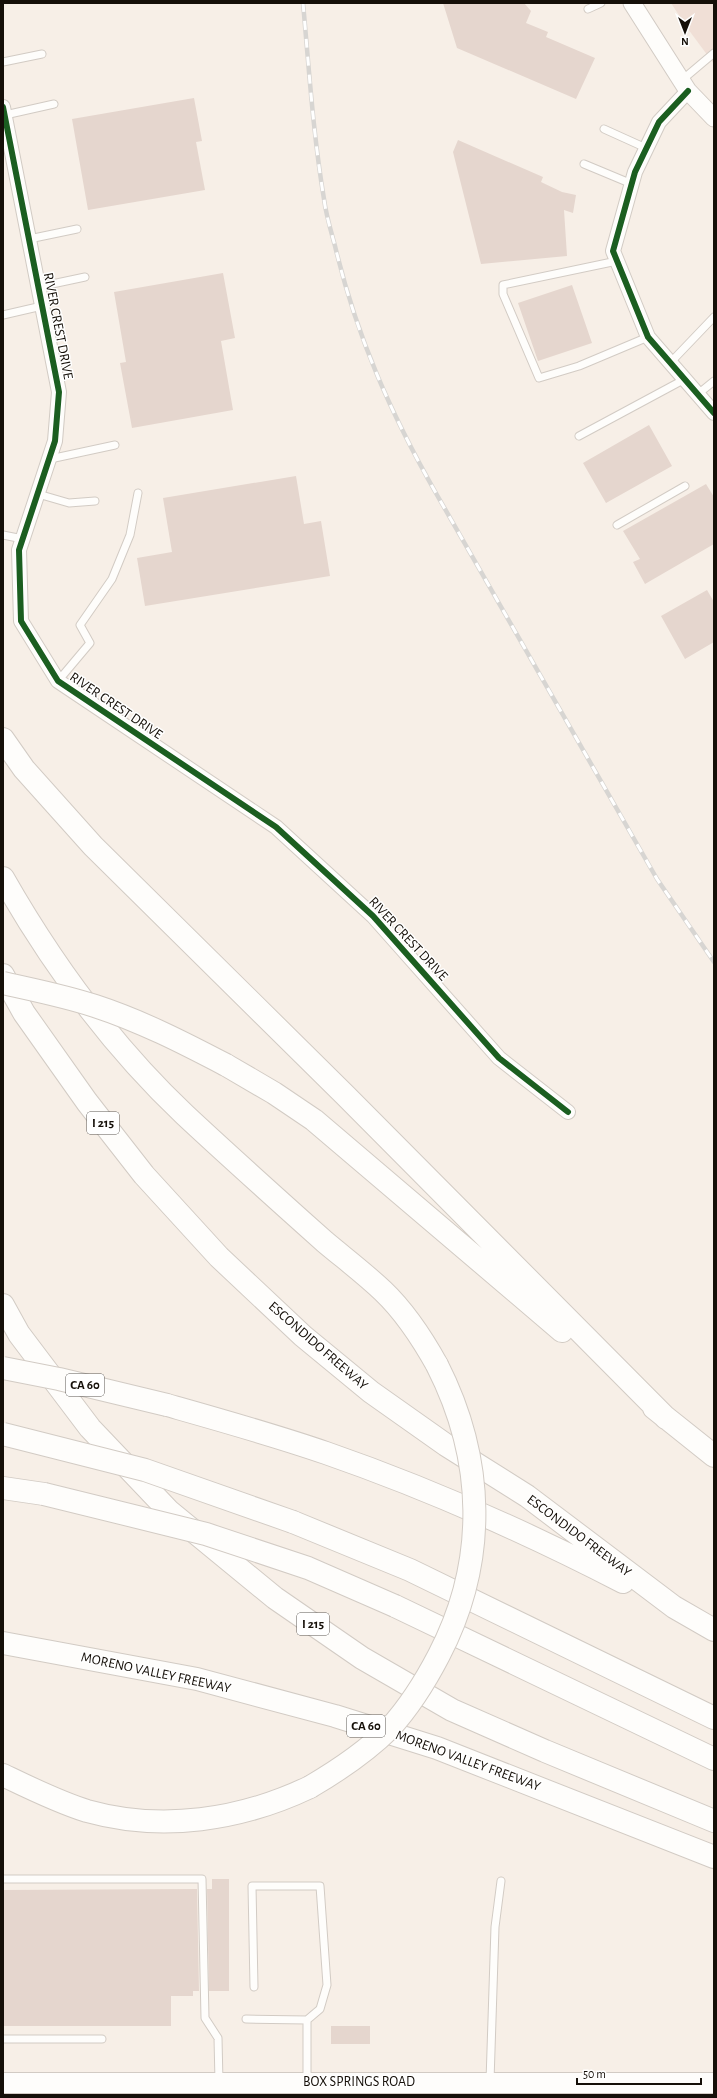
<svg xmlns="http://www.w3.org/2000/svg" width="717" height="2098" font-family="'Alegreya Sans',sans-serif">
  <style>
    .industrial { fill: #f0dfd6 }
    .building { fill: #e5d6ce }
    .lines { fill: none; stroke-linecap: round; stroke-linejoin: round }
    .service-casing { stroke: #d2cbc4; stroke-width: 9 }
    .minor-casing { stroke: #d2cbc4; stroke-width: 16 }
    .tertiary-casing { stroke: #d2cbc4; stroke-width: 19 }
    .secondary-casing { stroke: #d2cbc4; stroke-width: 22 }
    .motorway-casing { stroke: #d2cbc4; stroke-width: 24 }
    .service { stroke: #fefdfb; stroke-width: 7 }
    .minor { stroke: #fefdfb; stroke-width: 14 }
    .tertiary { stroke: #fefdfb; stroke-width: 17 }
    .secondary { stroke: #fefdfb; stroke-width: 20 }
    .motorway { stroke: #fefdfb; stroke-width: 22 }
    .rail-casing { stroke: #d7d5d2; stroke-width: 4.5 }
    .rail { stroke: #fff; stroke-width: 3; stroke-dasharray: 9; stroke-linecap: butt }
    .motorway-bridge-casing { stroke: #d2cbc4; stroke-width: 24; stroke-linecap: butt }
    .motorway-bridge { stroke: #fefdfb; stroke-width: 22 }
    .cycleway-casing { stroke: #fff; stroke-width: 8 }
    .cycleway { stroke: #1b5e20; stroke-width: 6 }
    .labels { text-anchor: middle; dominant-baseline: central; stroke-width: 3; stroke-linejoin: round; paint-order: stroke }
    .shield { fill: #fff; stroke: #5b5752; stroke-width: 1 }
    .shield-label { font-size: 13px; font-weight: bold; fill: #150f08 }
    .street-label { font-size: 14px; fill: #150f08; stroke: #fff }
  </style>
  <rect width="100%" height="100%" fill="#f7efe7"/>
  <path class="industrial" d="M671,3H714V64L688,29Z"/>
  <path class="building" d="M443,3H524L531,11L526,23L548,32L546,37L595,58L576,99L457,48Z
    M194,98L202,141L196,142L205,190L88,210L72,119Z
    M458,140L543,177L541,182L562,192L576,195L573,213L564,210L567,256L481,264L453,152Z
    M223,273L235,338L221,341L233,410L132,428L120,363L126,362L114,292Z
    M572,285L592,343L538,361L518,303Z
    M649,425L672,466L606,503L583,463Z
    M296,476L304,524L321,521L330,576L145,606L137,558L172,552L163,498Z
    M706,484L714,497V544L645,584L633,562L640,559L623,531Z
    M707,590L714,602V642L685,659L661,616Z
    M212,1879H229V1991H209L207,1889H212Z
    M197,1889L199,1991H193V1996H171V2026H3V1890Z
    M331,2026H370V2044H331Z"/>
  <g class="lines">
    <g class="service-casing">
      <path id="service" d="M588,9L601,3
        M3,62L42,54
        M682,80L714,53
        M5,115L54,104
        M604,129L646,148
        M584,164L632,184
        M29,239L77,229
        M617,261L503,285V294L539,378L579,366L648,337
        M38,287L85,277
        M3,315L42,306
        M670,363L714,317
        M698,394L714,381
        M579,436L685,379
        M50,459L115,445
        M38,494L69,503L95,501
        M617,525L685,486
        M3,535L23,539
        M58,681L90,643L80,625L112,579L130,535L138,493
        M3,1879H202L205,2018L218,2038L219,2082
        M246,2019L307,2020L320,2009L327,1985L320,1886H252L254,1987
        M307,2020V2082
        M3,2039H102
        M490,2081L495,1927L501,1881"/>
    </g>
    <g class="minor-casing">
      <path id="minor" d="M688,91L659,122L635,172L613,251L648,337L714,413
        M3,107L59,392L55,441L19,550L21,621L58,681L276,827L373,916L499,1058L568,1112"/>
    </g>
    <g class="tertiary-casing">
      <path id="tertiary" d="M632,3L688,91L714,118"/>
    </g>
    <g class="secondary-casing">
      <path id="secondary" d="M3,2083H714"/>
    </g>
    <g class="motorway-casing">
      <path id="motorway" d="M3,739L24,769L93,846L345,1095L666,1418
        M3,878C52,964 113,1047 185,1115C231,1158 278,1200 325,1242C344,1258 364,1273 383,1291C405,1312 422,1338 437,1365
        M3,975L24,1013L87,1102L144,1175L219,1257L303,1336L371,1392L446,1445L527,1496L674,1607L714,1630
        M226,1065L274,1093L314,1120L562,1331
        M3,1305L19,1334L90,1428L169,1511L275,1598L362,1658L452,1710L545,1751L714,1821
        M167,1405C220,1420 274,1435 326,1453C427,1488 528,1533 623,1582
        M654,1408L714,1456
        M3,1488L44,1494
        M293,1522L410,1570L714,1718
        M395,1606L714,1759
        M3,1643L197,1679L335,1716L437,1748L714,1857
        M3,1775C30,1788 58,1802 87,1811C162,1832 241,1820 310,1787"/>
    </g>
    <use href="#service" class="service"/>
    <use href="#minor" class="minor"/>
    <use href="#tertiary" class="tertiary"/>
    <use href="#secondary" class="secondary"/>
    <use href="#motorway" class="motorway"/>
    <g class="rail-casing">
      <path id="rail" d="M303,3C309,68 313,134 324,199C326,215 331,231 335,246C357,338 391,414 437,495L657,879L714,962"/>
    </g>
    <use href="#rail" class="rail"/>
    <g class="motorway-bridge-casing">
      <path id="motorway-bridge" d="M3,983C34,990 65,996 95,1006C141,1021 184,1043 226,1065
        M3,1368L59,1379L167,1405
        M3,1434L145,1470L293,1522
        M44,1494L206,1534L308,1568L395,1606
        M310,1787C339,1770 366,1752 390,1728C410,1706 425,1682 439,1655C488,1561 485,1459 437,1365"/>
    </g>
    <use href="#motorway-bridge" class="motorway-bridge"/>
    <g class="cycleway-casing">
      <path id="cycleway" d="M688,91L659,122L635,172L613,251L648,337L714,413
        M3,107L59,392L55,441L19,550L21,621L58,681L276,827L373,916L499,1058L568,1112"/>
    </g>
    <use href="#cycleway" class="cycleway"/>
  </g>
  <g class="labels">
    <g class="shield">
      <rect x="87" y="1112" width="32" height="22" rx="3"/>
      <rect x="66" y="1374" width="38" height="22" rx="3"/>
      <rect x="297" y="1613" width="32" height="22" rx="3"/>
      <rect x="347" y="1715" width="38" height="22" rx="3"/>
    </g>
    <g class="shield-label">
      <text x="103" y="1123">I 215</text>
      <text x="85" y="1385">CA 60</text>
      <text x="313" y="1624">I 215</text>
      <text x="366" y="1726">CA 60</text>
    </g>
    <g class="street-label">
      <text transform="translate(58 326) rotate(79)">RIVER CREST DRIVE</text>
      <text transform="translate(116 706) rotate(34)">RIVER CREST DRIVE</text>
      <text transform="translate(408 939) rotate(47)">RIVER CREST DRIVE</text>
      <text transform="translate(318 1346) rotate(41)">ESCONDIDO FREEWAY</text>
      <text transform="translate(579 1536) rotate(37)">ESCONDIDO FREEWAY</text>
      <text transform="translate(156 1673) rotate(12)">MORENO VALLEY FREEWAY</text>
      <text transform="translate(468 1761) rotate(20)">MORENO VALLEY FREEWAY</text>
      <text x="359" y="2082">BOX SPRINGS ROAD</text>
    </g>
  </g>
  <rect width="717" height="2098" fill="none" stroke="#150f08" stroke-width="8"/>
  <g transform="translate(685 32) rotate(180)" stroke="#ffffff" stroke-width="3" paint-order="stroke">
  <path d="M0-3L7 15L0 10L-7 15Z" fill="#150f08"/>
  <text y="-6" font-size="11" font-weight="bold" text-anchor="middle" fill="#150f08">N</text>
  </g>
  <path d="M577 2078v6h124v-6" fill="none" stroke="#150f08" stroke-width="2"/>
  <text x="583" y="2078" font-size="12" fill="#150f08" stroke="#ffffff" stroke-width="3" paint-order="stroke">50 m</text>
</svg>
